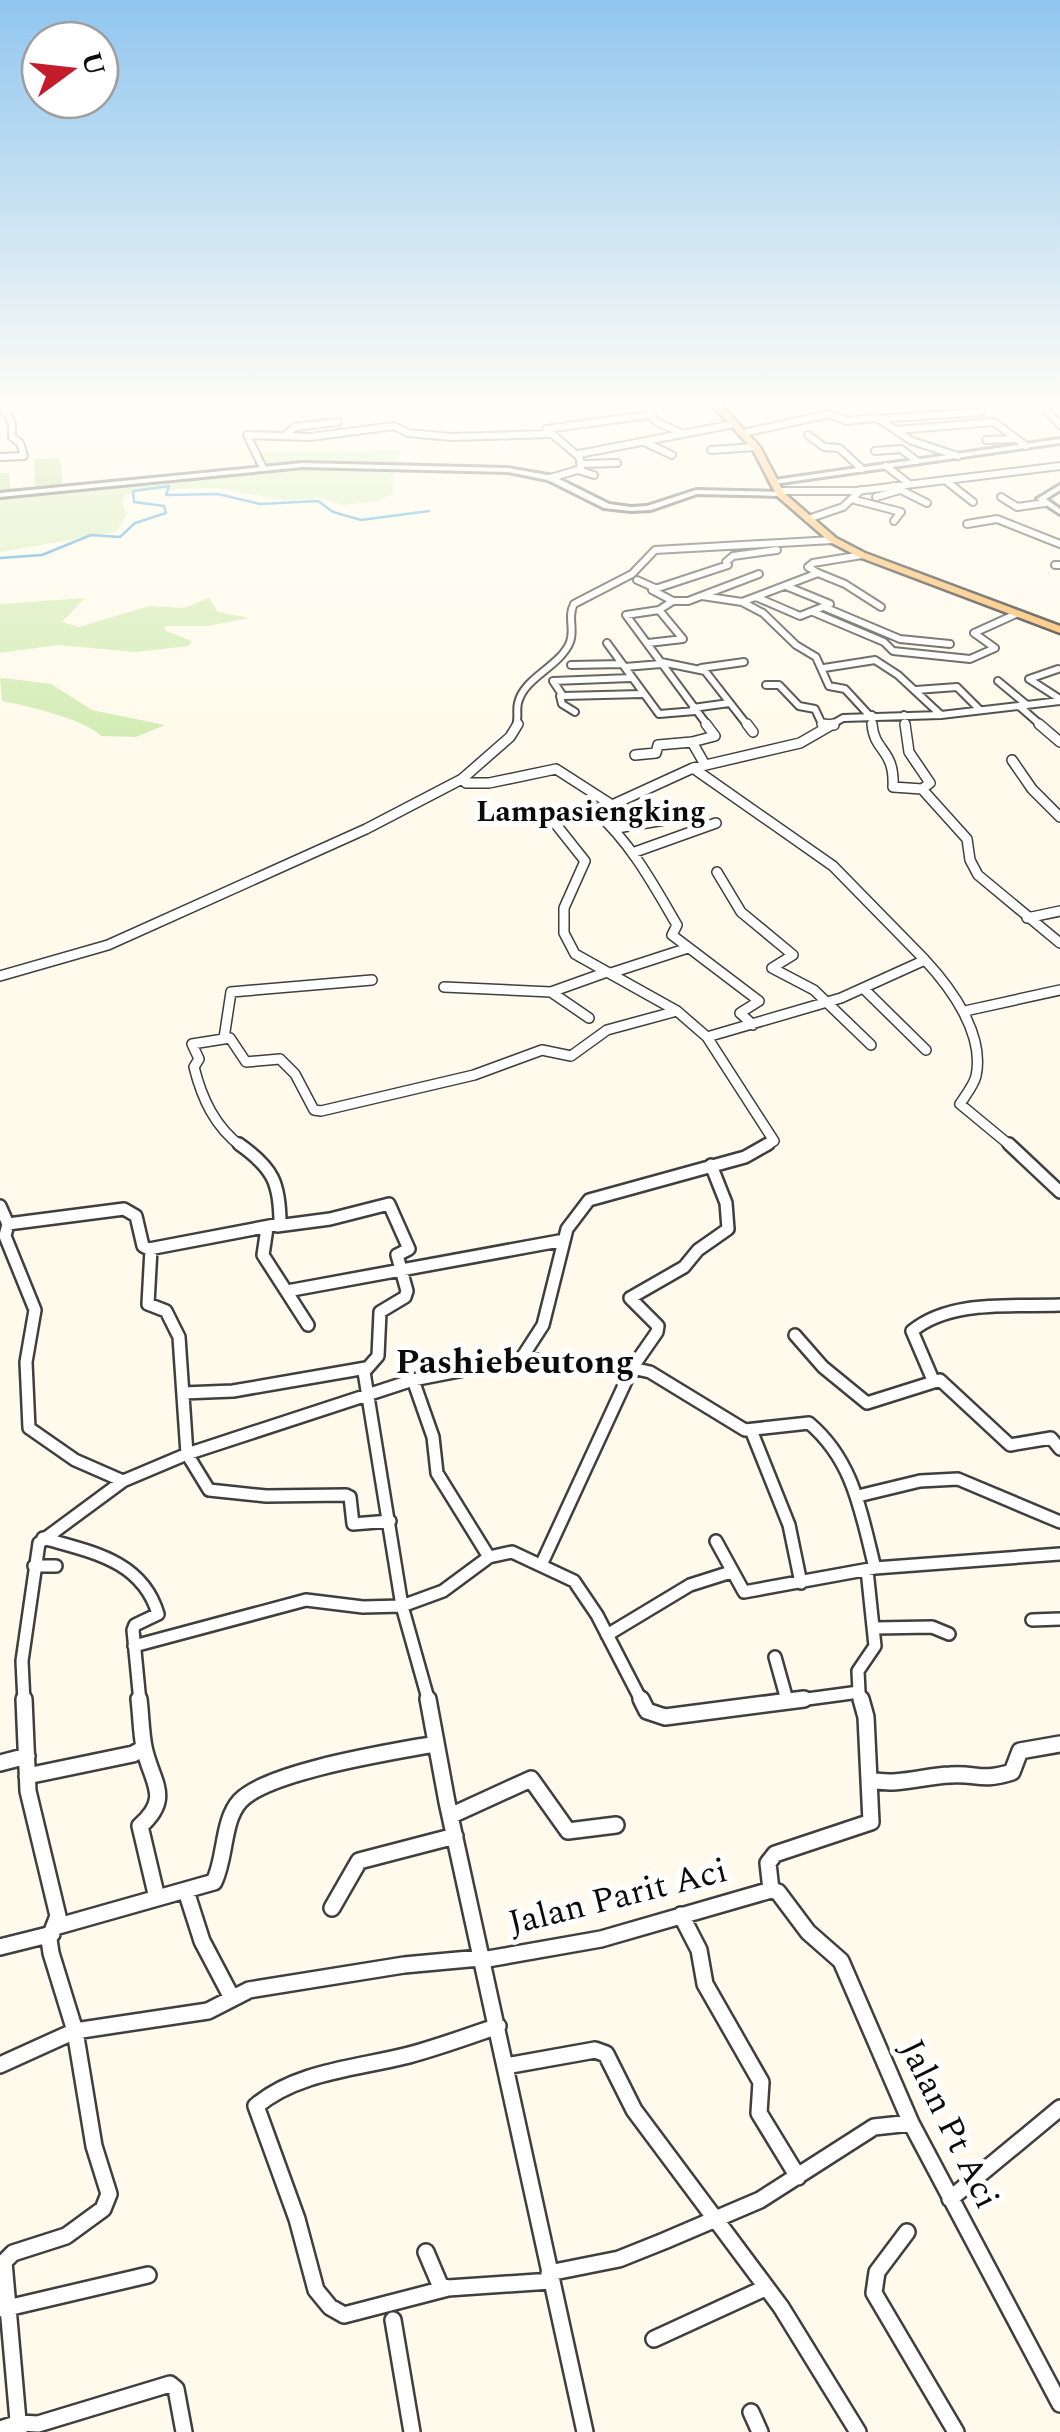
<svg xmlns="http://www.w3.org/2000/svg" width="1060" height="2432" font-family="Spectral,serif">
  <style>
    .green { fill: #d2ecb3 }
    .forest { fill: #b6dd91 }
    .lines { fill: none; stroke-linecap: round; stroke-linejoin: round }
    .stream { stroke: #2f99d5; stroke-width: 2.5 }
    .minor-far3-casing { stroke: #3f3f3f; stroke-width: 10 }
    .minor-far2-casing { stroke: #3f3f3f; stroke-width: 12 }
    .minor-far1-casing { stroke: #3f3f3f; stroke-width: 16 }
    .minor-casing { stroke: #3f3f3f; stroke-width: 20 }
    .tertiary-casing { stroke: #3f3f3f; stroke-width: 6 }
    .trunk-casing { stroke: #1d1d1d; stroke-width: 5 }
    .minor-far3 { stroke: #fff; stroke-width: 6 }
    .minor-far2 { stroke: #fff; stroke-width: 9 }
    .minor-far1 { stroke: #fff; stroke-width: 11 }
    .minor { stroke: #fff; stroke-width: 15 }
    .tertiary { fill: #fff; fill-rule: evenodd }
    .trunk { fill: #feb453; fill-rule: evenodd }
    .labels { text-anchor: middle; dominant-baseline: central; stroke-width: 10; stroke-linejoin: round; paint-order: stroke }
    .far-quarter-label { font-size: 30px; font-weight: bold; fill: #0c0c0c; stroke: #fff }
    .quarter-label { font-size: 35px; font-weight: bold; fill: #0c0c0c; stroke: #fff }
    .near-street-label { font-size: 35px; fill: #0c0c0c; stroke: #fff }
  </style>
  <rect width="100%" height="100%" fill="#fffaeb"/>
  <path class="green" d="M401,450L392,482L394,494L373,502L342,505L322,498L284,500L218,488L150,490L125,495L122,503L127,514L116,532L0,552V496L41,495L63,486L258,466L251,452Z
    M85,598L62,622L79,627L149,606L184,608L209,598L218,612L249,618L208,626H164L166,631L192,641L188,646L136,652L58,645L0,653V604Z
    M4,678L51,684L92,710L165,725L136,737L101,736C87,720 25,705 2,701L0,679Z"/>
  <path class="forest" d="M60,458L63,486L41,495L0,496V473H9L10,488L35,487L34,459Z"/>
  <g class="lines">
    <path class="stream" d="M0,558L42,555L91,535L120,537L135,523L166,513L164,506L134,502L133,491L169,486L166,495L218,494L260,504L318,501L333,512L361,520L429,511"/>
    <g class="minor-far3-casing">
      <path id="minor-far3" d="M648,406L655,421L681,433
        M1043,406L1060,425
        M878,419L981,412
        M895,430L912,441L958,456
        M743,433L830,414L846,421L876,418L896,430L994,422L1026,446
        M287,434L295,427L338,422
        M808,435L824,447L839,448L862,469
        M986,440L1015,439
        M644,442L672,455
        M711,450L755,447
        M875,451L901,449L917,461
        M578,456L546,429L649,415
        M0,457L24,456L20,443L12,437V423L2,406
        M582,464L617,463
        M886,466L908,483
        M263,468L247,435L310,437L394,426L408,433L451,437L550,434
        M578,470L594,475
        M550,478L581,469L579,454L734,424
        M945,480L973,502
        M893,486L927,503
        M779,491H857L1060,466
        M876,497L900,490
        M1001,497L1017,507L1045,503
        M855,500L901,512L894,521
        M808,519L843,507L861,490
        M967,524L997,519L1060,544
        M726,562L733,556L777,550
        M1055,565H1060
        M818,573L845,584L881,607
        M637,580L657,589
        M702,596L742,602L818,573L808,567L813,563L862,555
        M756,597L800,616L830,604L786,586
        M673,601H688L759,574
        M742,602L763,613L796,645L816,657L829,686L845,689L869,715
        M824,607L900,639L950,644
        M659,610L626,615L708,726
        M813,612L884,642L893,651L970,659L995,648L974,633L1016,614
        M607,643L659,714L695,711
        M648,643L683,639L659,610L673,601L652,590L728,565
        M661,662L705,671L748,726
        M571,665L622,664
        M625,667L661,664
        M701,668L744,662
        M824,668L875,660L898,675L941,715
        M1058,669L1029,679L1060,699
        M631,678L553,681L563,696L642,694
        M998,681L1027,705
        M766,685H779L799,706L815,709L822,724L834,725
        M916,690L957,687L980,710
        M560,696L562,704L575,712
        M1019,706L1042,726
        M693,708L729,703
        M872,715L873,726
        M904,715L906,726
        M516,726C519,718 516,711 518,703C524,677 560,667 570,642C575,629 567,617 574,604L632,574L655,550L833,540
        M829,726L843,718L941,715L1060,701"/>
    </g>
    <g class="minor-far2-casing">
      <path id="minor-far2" d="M747,724L753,732
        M822,724L834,725
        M872,724C874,752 895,749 893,787L922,789L967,839L970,860L978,875L1060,943
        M905,724L909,752L930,783L922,789
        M1039,724L1060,742
        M635,755L656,753L658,745L692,742
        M1012,760L1032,789L1060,817
        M704,763L692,742L715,736L706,724
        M693,768L800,743L833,724
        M693,768L833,866L925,960L841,998L707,1037L677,1011L575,954L564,933V908L585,861L554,822L612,805Z
        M462,779L466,783H489L556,769L612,805
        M595,811C631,843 653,884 677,925L672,935L759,1001L740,1013L753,1025
        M617,828L682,817
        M635,852L716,823
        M717,872L741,912L793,955L772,968L814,990L871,1045
        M1027,918L1060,911
        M925,960C951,988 985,1034 976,1076C974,1085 965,1096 960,1104L1012,1147
        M611,973L688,948
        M0,976L108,945L366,829L462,779L510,737L518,724
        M444,987L551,992L607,972
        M864,989L926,1050
        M551,992L589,1018
        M965,1011L1060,990
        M707,1037L774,1141L763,1147
        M224,1038L231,992L372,980
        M242,1147C215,1127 202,1099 194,1067L199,1059L192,1044L230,1038L246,1062L280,1059L295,1074L314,1110L321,1111L474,1075L542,1050L571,1056L607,1030L677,1011"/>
    </g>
    <g class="minor-far1-casing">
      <path id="minor-far1" d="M1009,1144L1060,1192
        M0,1206L8,1224L5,1236L35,1310L26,1362L29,1428L75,1460L123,1481
        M8,1224L124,1209L136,1216L143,1246L149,1249L280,1224C280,1183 273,1168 239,1144
        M277,1226L330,1219L389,1204L409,1249L397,1255L407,1291L405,1297L380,1312L378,1356L364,1372L402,1606L429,1702
        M267,1228L263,1255L308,1325
        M151,1249L148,1304L166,1311L179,1337L187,1454L209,1490L266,1496L346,1495L350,1497L353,1524L390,1521
        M287,1291L559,1241
        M795,1335L823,1367L867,1403L940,1380L1010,1445L1051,1438L1060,1449
        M521,1359L543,1325L567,1229L589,1200L745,1157L768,1144
        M413,1380L433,1437L437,1473L489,1557
        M933,1380L912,1331C951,1299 1013,1307 1060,1305
        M183,1393L233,1391L366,1368
        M751,1430L789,1525L801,1583
        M858,1496L920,1481L958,1479L1060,1522
        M43,1538C91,1552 142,1560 158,1614L135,1625L133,1630L140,1702
        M542,1563L632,1368L657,1332L658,1326L630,1298L684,1267L698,1250L728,1229L726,1203L711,1165
        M34,1566H56
        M875,1568L1060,1554
        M1032,1620L1060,1619
        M875,1628L932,1627L949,1634
        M607,1635L690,1585L731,1572
        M134,1646L306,1600L363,1607L402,1606L443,1591L489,1557L512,1552L574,1581L597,1615L642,1702
        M775,1657L787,1700
        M859,1692L862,1702
        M24,1702L22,1661L39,1543L123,1481L187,1454L413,1380L521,1359L614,1364L650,1372L745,1430L809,1423C854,1461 861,1513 875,1568L744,1592L716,1541
        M785,1702L859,1692L858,1671L875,1646L867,1570"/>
    </g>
    <g class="minor-casing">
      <path id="minor" d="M139,1699C141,1715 141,1732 144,1747C151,1782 173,1797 140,1826L157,1898
        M428,1699L447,1802L585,2432
        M641,1699L647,1711L665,1717L804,1699
        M0,1763L27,1756
        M27,1776L133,1754L144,1748
        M871,1780C897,1786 924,1776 950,1775C978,1773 980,1782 1012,1772L1020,1751L1060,1744
        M450,1816L531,1779L568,1831L616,1825
        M771,1890L768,1863L775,1854L871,1822L866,1717L861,1699
        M186,1891L202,1941L231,1996
        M332,1908L359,1861L455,1836
        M681,1915L699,1950L705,1984L761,2082L759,2113L798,2177
        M55,1927L214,1882C226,1858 222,1821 240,1801C268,1771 392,1752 435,1744
        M0,1947L52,1934
        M482,1960L601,1939L771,1890L778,1892L808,1932L841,1961L911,2123L1060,2404
        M0,2065L75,2031L208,2011L249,1990L404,1965L480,1958
        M506,2066L595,2050L606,2054L634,2110L781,2307L858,2432
        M950,2199L1060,2108
        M907,2232L877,2272L874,2293L956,2432
        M426,2252L440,2285L448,2288L551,2281
        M549,2273L619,2259L664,2241L760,2200L874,2127L911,2123
        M448,2288L344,2315L330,2307L316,2290L297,2219L256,2106C297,2071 359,2068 409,2055C439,2047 469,2036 498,2026
        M3,2309L148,2275
        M393,2320L412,2432
        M654,2339L765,2288
        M751,2412L760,2432
        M0,2429L19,2423L38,2424L170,2384L176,2389L184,2432
        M19,2432L4,2262L13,2253L66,2236L103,2209L109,2194L94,2146L75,2031L51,1953L49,1939L58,1916L28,1791L24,1699"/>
    </g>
    <g class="tertiary-casing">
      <path id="tertiary" d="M1060,439V443L774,484L770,482L774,480Z
        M303,463L508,468L553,476L609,504L631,507L647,506L696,490L780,492L784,494L780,496L697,494L651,510L631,511L604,508L548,480L508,472L303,467L0,497V493Z
        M1060,485V490L1046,499L1060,509V514L1037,499Z"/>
    </g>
    <g class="trunk-casing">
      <path id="trunk" d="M713,406H722L760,447L784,493L836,538L865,553L1060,626V633L859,557L830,542L777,496L753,450Z"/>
    </g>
    <use href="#minor-far3" class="minor-far3"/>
    <use href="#minor-far2" class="minor-far2"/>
    <use href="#minor-far1" class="minor-far1"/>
    <use href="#minor" class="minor"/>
    <use href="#tertiary" class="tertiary"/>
    <use href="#trunk" class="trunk"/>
  </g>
  <linearGradient id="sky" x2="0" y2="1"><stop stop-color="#90c6ef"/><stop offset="0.54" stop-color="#fffdf6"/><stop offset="1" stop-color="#fffdf6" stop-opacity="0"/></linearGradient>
  <rect width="1060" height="747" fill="url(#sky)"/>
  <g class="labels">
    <g class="far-quarter-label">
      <text x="591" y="812">Lampasiengking</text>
    </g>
    <g class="quarter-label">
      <text x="515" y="1362">Pashiebeutong</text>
    </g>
    <g class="near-street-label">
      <text transform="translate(618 1897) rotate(-14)">Jalan Parit Aci</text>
      <text transform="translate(949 2124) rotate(64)">Jalan Pt Aci</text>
    </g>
  </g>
  <g transform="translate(70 70) rotate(75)"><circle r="48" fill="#ffffff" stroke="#9e9e9e" stroke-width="2.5"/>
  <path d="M0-8L18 38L0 25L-18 38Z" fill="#c41c2a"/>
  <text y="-15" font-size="28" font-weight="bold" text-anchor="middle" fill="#0c0c0c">U</text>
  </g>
</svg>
